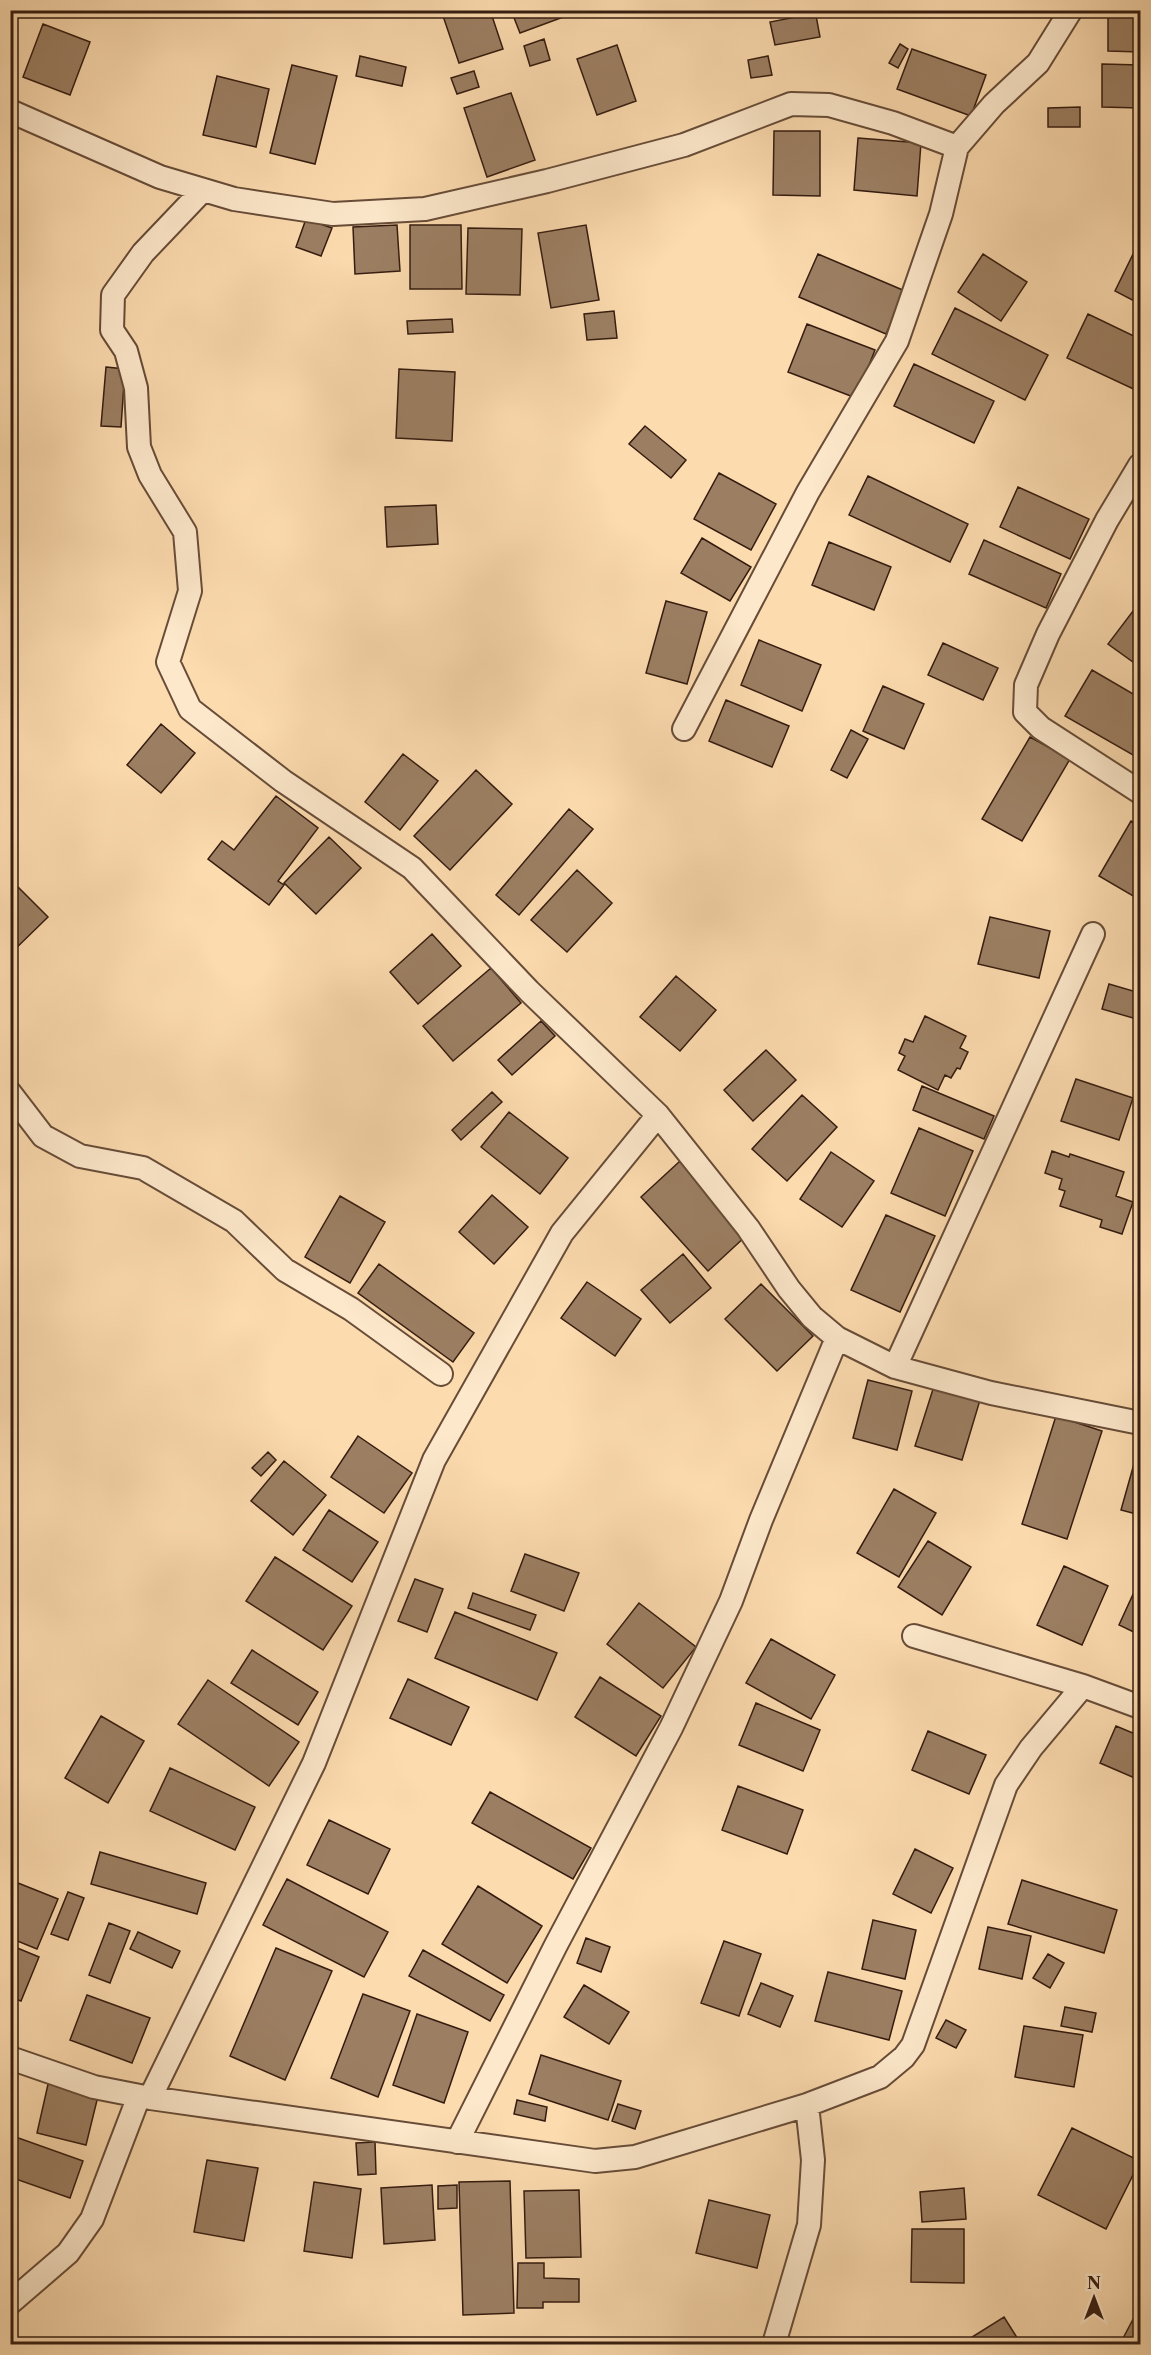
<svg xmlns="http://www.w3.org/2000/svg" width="1151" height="2355" font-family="'Libre Caslon Text',serif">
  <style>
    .building { fill: #9c7f63; stroke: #351c10; stroke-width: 1.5 }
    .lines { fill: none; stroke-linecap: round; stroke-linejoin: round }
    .street-casing { stroke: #674c38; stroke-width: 26 }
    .street { stroke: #fde8cb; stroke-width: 22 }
  </style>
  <rect width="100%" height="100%" fill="#fcdbaf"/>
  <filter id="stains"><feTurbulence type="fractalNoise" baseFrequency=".00333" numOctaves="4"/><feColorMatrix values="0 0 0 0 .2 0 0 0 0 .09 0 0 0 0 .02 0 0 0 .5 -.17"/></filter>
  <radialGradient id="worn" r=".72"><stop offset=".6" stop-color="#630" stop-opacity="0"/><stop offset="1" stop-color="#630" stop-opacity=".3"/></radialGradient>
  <path class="building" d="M441,10H490L503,49L459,63Z
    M511,10H564L566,16L520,33Z
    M794,10H815L820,37L775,45L770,22L796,17Z
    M1108,10H1140V52L1108,51Z
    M43,24L90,42L70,95L23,77Z
    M544,39L550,60L530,66L524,46Z
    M900,44L908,49L898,68L889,63Z
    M617,45L636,101L597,115L577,59Z
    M912,49L986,75L971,116L897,89Z
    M360,56L406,67L402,86L356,76Z
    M768,56L772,75L751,78L748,60Z
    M1102,64L1140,65V108L1102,107Z
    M292,65L337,76L315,164L270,153Z
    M474,71L479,87L457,94L451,78Z
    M217,76L269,89L256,147L203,135Z
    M511,93L535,160L487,177L464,108Z
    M1080,107V127H1048V108Z
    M774,131H820V196L773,195Z
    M858,138L921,143L917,196L854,190Z
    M306,219L332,228L321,256L296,247Z
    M397,225L400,271L355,274L353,227Z
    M410,225H461L462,289H410Z
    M586,225L599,300L551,308L538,233Z
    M468,228L522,229L520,295L466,294Z
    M1137,246L1140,248V304L1115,291Z
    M818,254L905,291L886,334L799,297Z
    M983,254L1027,282L1001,321L958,292Z
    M955,308L1048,355L1025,400L932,354Z
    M614,311L617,338L587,340L584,314Z
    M1088,314L1140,339V392L1067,358Z
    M452,319L453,332L408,334L407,321Z
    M807,324L875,350L856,398L788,372Z
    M914,364L994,401L974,443L894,406Z
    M106,367L125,369L121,427L101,426Z
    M399,369L455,372L452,441L396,438Z
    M645,426L686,460L671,478L629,444Z
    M719,473L776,504L751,550L694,519Z
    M868,476L968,524L950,562L849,515Z
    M1018,487L1089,519L1070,559L1000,527Z
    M436,505L438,544L387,547L385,507Z
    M702,538L751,567L730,601L681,573Z
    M984,540L1061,574L1046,608L969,574Z
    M829,542L891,567L874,610L812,585Z
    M666,601L707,612L687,684L646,673Z
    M1133,611L1140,617V667L1108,644Z
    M759,640L821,665L802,711L741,685Z
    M943,643L998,668L983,700L928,675Z
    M1092,670L1140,698V759L1065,716Z
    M883,686L924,704L904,749L863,731Z
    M726,700L789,726L772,767L709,741Z
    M161,724L195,753L161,793L127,765Z
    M851,730L868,739L847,778L831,770Z
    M1030,737L1070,759L1022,841L982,819Z
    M403,754L438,781L400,830L365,802Z
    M476,770L512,804L450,870L414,836Z
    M276,796L318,828L278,881L284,885L269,905L208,859L222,841L234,850Z
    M569,809L593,829L519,915L496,895Z
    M1131,821L1140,826V900L1099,876Z
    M329,837L361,868L316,914L284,883Z
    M577,870L612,903L567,952L531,920Z
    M16,885L48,917L10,954V890Z
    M990,917L1050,931L1039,978L978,964Z
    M432,934L461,966L418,1004L390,972Z
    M491,968L521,1003L453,1061L423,1026Z
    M676,976L716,1010L680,1051L640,1017Z
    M1109,984L1140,993V1020L1102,1009Z
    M925,1016L966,1036L960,1048L968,1052L960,1069L957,1068L951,1078L945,1075L938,1090L898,1070L905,1056L899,1053L905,1039L913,1042Z
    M541,1021L555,1036L512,1075L498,1060Z
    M766,1050L796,1080L753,1121L724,1090Z
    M1076,1079L1133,1098L1119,1140L1061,1121Z
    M922,1086L994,1116L984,1139L913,1110Z
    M492,1092L502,1102L461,1140L452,1130Z
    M802,1095L837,1127L787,1181L752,1149Z
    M509,1112L568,1158L540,1194L481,1147Z
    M919,1128L973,1151L945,1216L891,1193Z
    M1052,1151L1069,1157L1070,1154L1124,1172L1116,1196L1133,1202L1122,1234L1100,1227L1102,1220L1060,1206L1065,1191L1059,1189L1062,1179L1045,1173Z
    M831,1152L874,1181L842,1227L800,1199Z
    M680,1161L747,1235L708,1271L641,1197Z
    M492,1195L528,1227L494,1264L459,1232Z
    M340,1196L385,1222L350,1283L305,1257Z
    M886,1215L935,1236L900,1312L851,1290Z
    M683,1254L711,1288L670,1323L641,1290Z
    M379,1264L474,1333L453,1362L358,1293Z
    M587,1282L641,1319L615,1356L561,1318Z
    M761,1284L813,1336L777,1371L725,1319Z
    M868,1380L912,1391L897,1450L853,1438Z
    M934,1386L980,1400L962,1460L915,1446Z
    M1056,1416L1102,1431L1067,1539L1022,1524Z
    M358,1436L412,1473L384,1513L331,1477Z
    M1139,1446H1140V1515L1121,1510Z
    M268,1452L276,1460L261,1476L252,1468Z
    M284,1461L326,1495L293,1535L251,1501Z
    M894,1489L936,1513L899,1577L857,1553Z
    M329,1510L378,1542L352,1582L303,1550Z
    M928,1541L971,1567L942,1615L898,1587Z
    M525,1554L579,1573L564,1611L511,1591Z
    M275,1557L352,1606L323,1650L246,1601Z
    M1064,1566L1108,1586L1082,1645L1037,1625Z
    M415,1579L443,1589L427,1632L398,1621Z
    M1140,1579V1635L1119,1625Z
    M473,1593L536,1615L530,1630L468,1608Z
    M639,1603L696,1647L663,1688L607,1644Z
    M455,1612L557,1653L537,1700L435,1658Z
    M771,1639L835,1675L811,1719L746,1683Z
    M252,1650L318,1692L298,1725L231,1683Z
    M600,1677L661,1716L636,1756L575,1717Z
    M408,1679L469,1707L451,1745L390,1718Z
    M208,1680L299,1742L269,1786L178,1724Z
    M756,1703L820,1730L803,1771L739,1745Z
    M101,1716L144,1741L108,1803L65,1778Z
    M1116,1726L1140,1736V1770L1137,1779L1100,1763Z
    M928,1731L986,1755L969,1794L912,1770Z
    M170,1768L255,1807L235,1850L150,1811Z
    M738,1786L803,1810L787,1854L722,1830Z
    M490,1792L591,1848L573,1879L472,1823Z
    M329,1820L390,1849L368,1894L307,1865Z
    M915,1849L953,1868L931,1913L893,1894Z
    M100,1852L206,1883L197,1914L91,1884Z
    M287,1879L388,1932L364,1977L263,1925Z
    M1022,1880L1117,1910L1104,1953L1008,1924Z
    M18,1883L58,1899L37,1949L10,1938V1902Z
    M478,1886L542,1926L507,1983L442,1944Z
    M68,1892L84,1898L68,1940L51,1934Z
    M873,1920L916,1930L905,1979L862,1969Z
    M109,1923L130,1931L110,1983L89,1975Z
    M988,1927L1031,1936L1022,1979L979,1969Z
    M138,1932L180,1951L172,1968L130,1949Z
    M586,1938L610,1947L601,1972L577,1963Z
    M724,1941L761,1954L739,2016L701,2003Z
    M10,1945L39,1957L21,2001L10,1997Z
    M276,1948L332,1971L285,2080L230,2056Z
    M423,1950L504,1995L490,2021L409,1976Z
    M1048,1954L1064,1963L1050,1988L1033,1978Z
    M828,1972L902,1991L889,2040L815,2021Z
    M761,1983L793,1996L780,2027L748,2014Z
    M584,1985L629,2012L609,2044L564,2017Z
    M363,1994L410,2011L378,2097L331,2078Z
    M87,1995L150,2018L132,2063L70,2040Z
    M1065,2007L1096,2013L1092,2032L1061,2026Z
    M417,2014L468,2032L444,2103L393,2085Z
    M946,2020L966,2030L956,2048L936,2038Z
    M1024,2026L1083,2035L1074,2087L1015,2077Z
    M541,2055L621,2081L608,2120L529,2094Z
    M49,2080L99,2092L86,2145L37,2133Z
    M517,2100L547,2107L545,2121L514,2114Z
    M618,2104L641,2111L635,2129L612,2121Z
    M1072,2128L1140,2161L1106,2229L1038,2195Z
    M10,2135L83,2161L70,2198L10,2177Z
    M375,2142L376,2174L358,2175L356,2143Z
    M207,2160L258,2168L244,2241L194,2232Z
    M510,2181L514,2313L463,2315L459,2182Z
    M314,2182L361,2189L352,2258L304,2251Z
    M432,2185L435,2240L384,2244L381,2188Z
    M457,2185V2208L438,2209V2186Z
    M964,2188L966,2219L922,2222L920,2192Z
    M579,2190L581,2257L526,2258L524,2191Z
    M709,2200L770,2215L757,2268L696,2253Z
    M912,2229H964V2283L911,2282Z
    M518,2263H544V2278L579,2279V2302H543V2308H517Z
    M1140,2306V2344H1120Z
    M1004,2317L1021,2344H973L969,2339Z"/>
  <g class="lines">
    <g class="street-casing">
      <path id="street" d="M10,111L160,177L234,199L333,214L425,209L547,181L684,145L791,104L829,105L893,123L957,147
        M203,190L143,253L113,295L112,330L126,351L136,388L139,447L150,475L185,532L190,591L168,662L190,709L283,781L412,868L529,991L658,1115L748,1228L789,1289L812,1317L837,1338L895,1367L991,1393L1140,1423
        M1140,465L1107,520L1048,634L1026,685L1025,712L1041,728L1140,792
        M684,729L808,492L897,341L941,214L957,147L994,104L1038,63L1071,10
        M10,1093L43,1136L80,1156L143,1168L234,1221L285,1270L351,1309L441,1374
        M895,1367L1093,934
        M914,1636L1083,1686L1140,1707
        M10,2058L94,2087L150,2098L595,2161L635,2157L807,2105L880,2077L904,2057L913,2045L1006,1785L1031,1748L1083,1686
        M150,2098L314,1763L434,1460L562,1233L658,1115
        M457,2142L556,1945L671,1728L731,1601L761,1520L837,1338
        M10,2303L68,2253L92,2219L139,2096
        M774,2344L809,2225L813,2160L807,2105"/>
    </g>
    <use href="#street" class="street"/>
  </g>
  <rect width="1151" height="2355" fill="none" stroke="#fcdbaf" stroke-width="36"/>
  <rect x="12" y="12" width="1127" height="2331" fill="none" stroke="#351c10" stroke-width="3"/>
  <rect x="18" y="18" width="1115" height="2319" fill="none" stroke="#351c10" stroke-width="1.5"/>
  <g transform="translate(1094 2298)" stroke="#fde8cb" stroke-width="4.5" paint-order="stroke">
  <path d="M0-4.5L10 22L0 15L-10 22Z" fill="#351c10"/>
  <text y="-9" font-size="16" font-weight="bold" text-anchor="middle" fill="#351c10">N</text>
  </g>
  <rect width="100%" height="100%" filter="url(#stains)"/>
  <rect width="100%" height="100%" fill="url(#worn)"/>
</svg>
